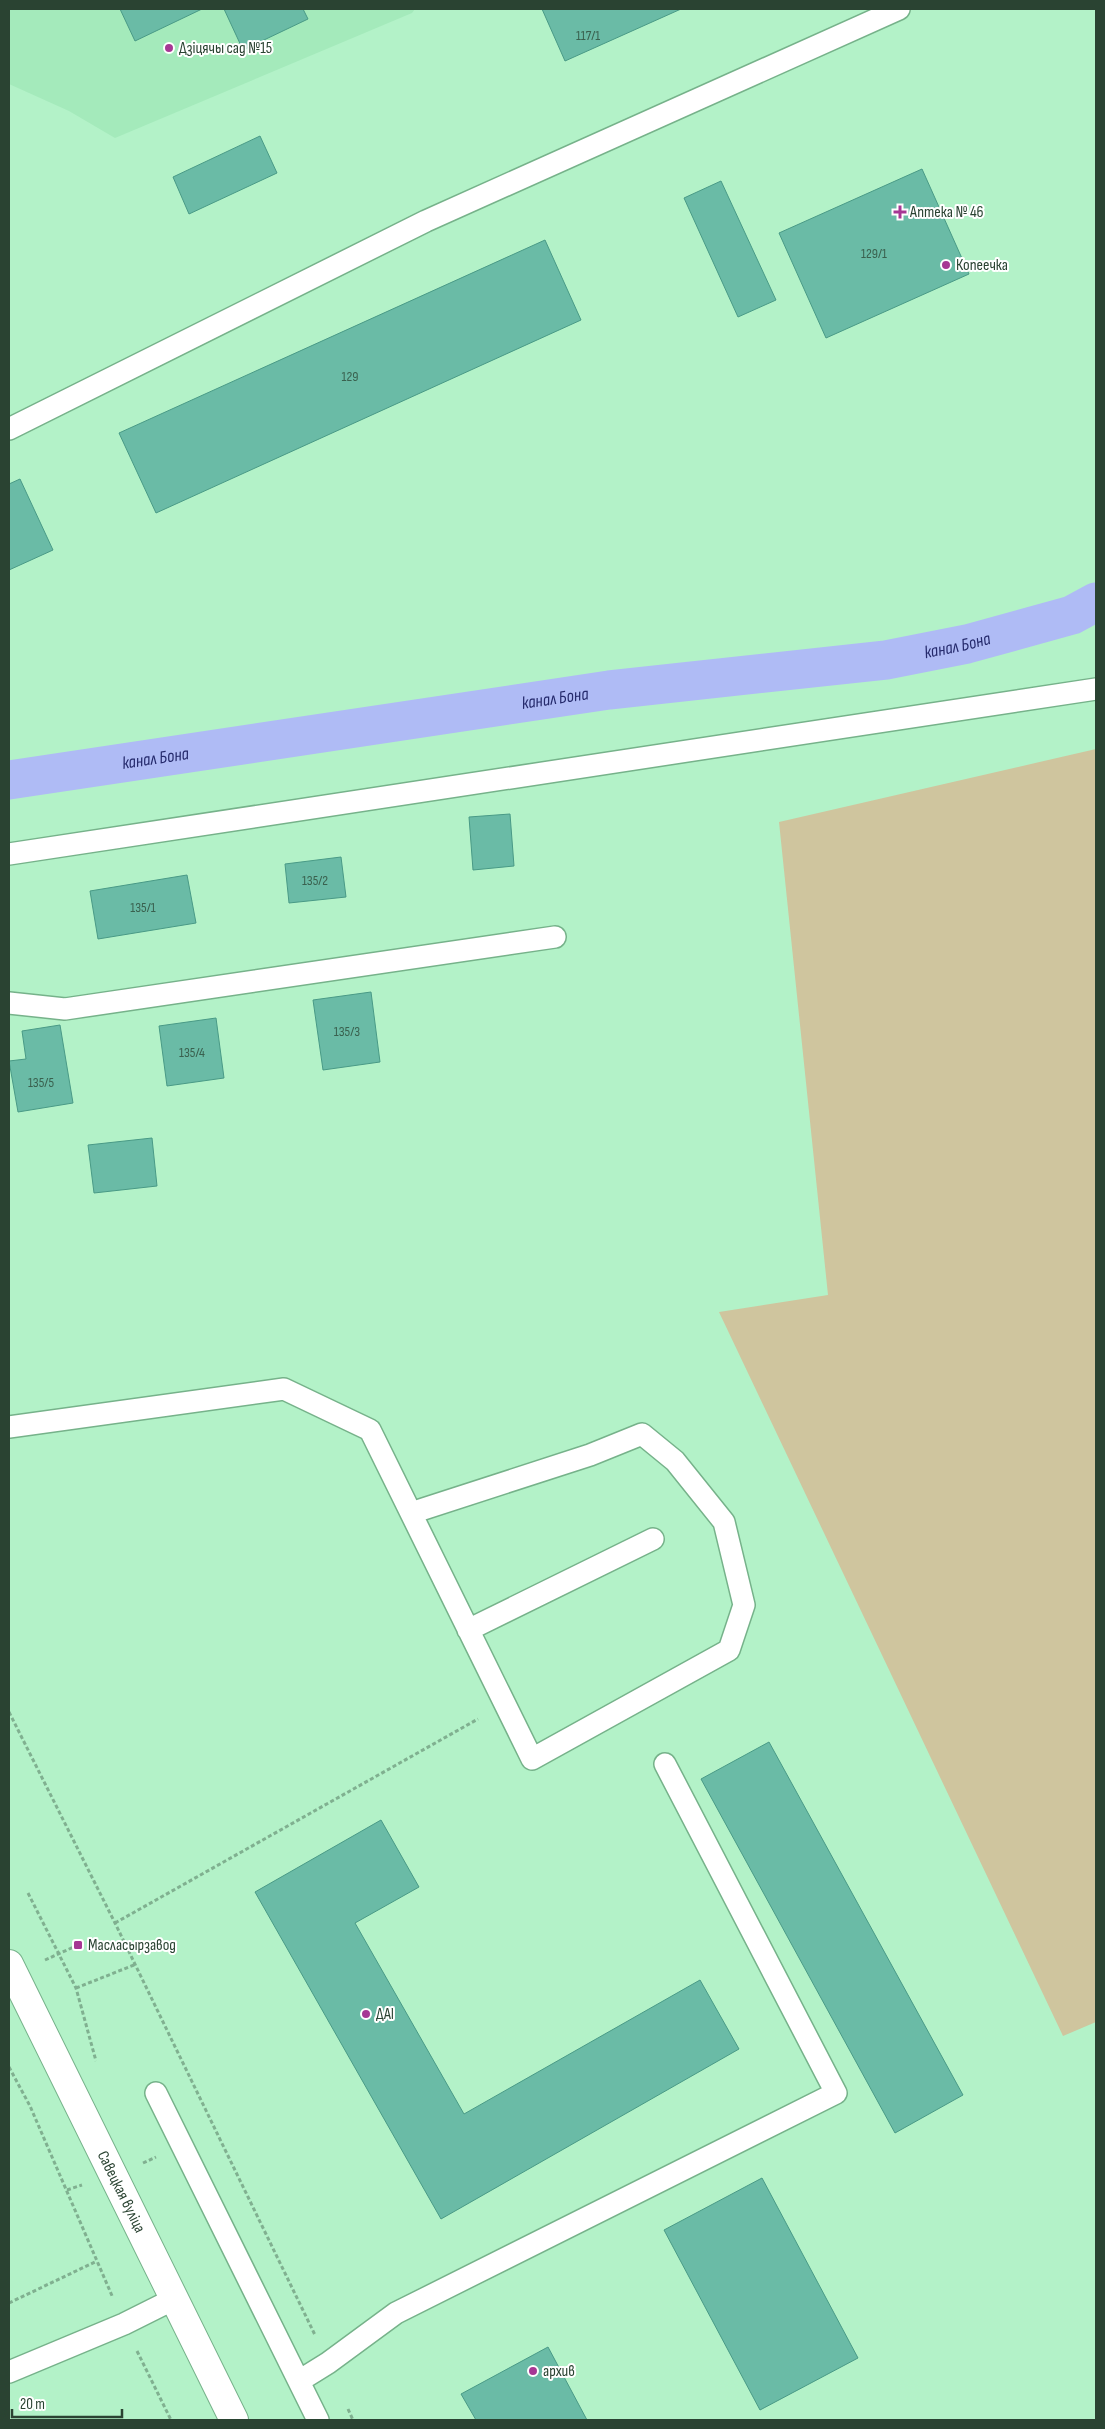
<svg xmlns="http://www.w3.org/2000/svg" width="1105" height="2429" font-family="'Sofia Sans Condensed',sans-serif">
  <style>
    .built { fill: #a4eabb }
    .green { fill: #cfc59e }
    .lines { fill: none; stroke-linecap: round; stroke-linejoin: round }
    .canal { stroke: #afbbf5; stroke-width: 39 }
    .building { fill: #6abba6; stroke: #499a86 }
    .lane-casing { stroke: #76b28a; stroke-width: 24 }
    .primary-casing { stroke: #76b28a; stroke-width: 30 }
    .path { stroke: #80b090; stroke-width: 3; stroke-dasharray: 4 2.5; stroke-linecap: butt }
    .lane { stroke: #fff; stroke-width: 21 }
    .primary { stroke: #fff; stroke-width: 28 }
    .poi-dot { fill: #a63794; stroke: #fff; stroke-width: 2 }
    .labels { text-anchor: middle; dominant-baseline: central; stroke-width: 4; stroke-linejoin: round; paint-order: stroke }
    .number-label { font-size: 14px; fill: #3a614f }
    .poi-label { font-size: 16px; fill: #2a4332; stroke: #fff; text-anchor: start }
    .street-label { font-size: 16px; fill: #2a4332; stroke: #fff }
    .water-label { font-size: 18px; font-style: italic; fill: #252a6c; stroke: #fff }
  </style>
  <rect width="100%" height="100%" fill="#b3f2c8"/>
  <path class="built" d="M9,9H415L412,13L115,138L69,111L9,84Z"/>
  <path class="green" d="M1096,749V2022L1063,2036L719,1312L828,1295L779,822Z"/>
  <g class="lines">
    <path class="canal" id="s1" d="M9,780L609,690L886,660L967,644L1072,615L1096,602"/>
  </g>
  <path class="building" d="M120,9H202L135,41Z
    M224,9H303L308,19L243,50Z
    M542,9H681L565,61Z
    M260,136L277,173L189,214L173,177Z
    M922,169L969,274L826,338L779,233Z
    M721,181L776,300L738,317L684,198Z
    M545,240L581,320L156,513L119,433Z
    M20,479L53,550L9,570V484Z
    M510,814L514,866L473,870L469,817Z
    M341,857L346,897L289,903L285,864Z
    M187,875L196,923L98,939L90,891Z
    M371,992L380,1062L323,1070L313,1000Z
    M216,1018L224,1078L167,1086L159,1026Z
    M60,1025L73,1103L18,1112L9,1061L26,1059L22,1031Z
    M152,1138L157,1186L94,1193L88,1145Z
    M769,1742L963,2095L895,2133L701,1779Z
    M381,1820L419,1887L355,1923L464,2114L700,1980L739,2049L441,2219L255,1892Z
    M762,2178L858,2358L760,2410L664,2230Z
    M548,2347L587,2420H476L461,2394Z"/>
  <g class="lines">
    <g class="lane-casing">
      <path id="lane" d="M9,429L426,221L899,9
        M9,854L1096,689
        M9,1003L65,1009L555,937
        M9,1427L284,1389L370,1430L532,1759L729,1650L744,1605L724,1522L675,1461L642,1434L590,1455L411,1513
        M468,1630L653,1539
        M156,2093L318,2420
        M9,2372L124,2324L174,2299
        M299,2381L328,2363L396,2313L836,2093L665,1764"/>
    </g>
    <g class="primary-casing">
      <g id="primary">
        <path id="s2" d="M9,1964L234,2420"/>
      </g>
    </g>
    <path class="path" d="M9,1712L115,1923L315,2335
      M28,1893L76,1988L96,2061
      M115,1923L478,1719
      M45,1960L78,1945
      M76,1988L134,1965
      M9,2067L30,2106L113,2298
      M143,2163L156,2157
      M67,2190L82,2185
      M9,2303L97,2261
      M137,2351L171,2420
      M348,2409L353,2420"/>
    <use href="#lane" class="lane"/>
    <use href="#primary" class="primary"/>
  </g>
  <g class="poi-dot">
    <circle cx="169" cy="48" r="5"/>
    <path d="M897.5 204.5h5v5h5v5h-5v5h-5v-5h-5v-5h5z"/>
    <circle cx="946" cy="265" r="5"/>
    <rect x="73" y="1940" width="10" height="10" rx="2.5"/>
    <circle cx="366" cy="2014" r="5"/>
    <circle cx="533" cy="2371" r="5"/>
  </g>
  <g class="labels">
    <g class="number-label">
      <text x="588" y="35">117/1</text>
      <text x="874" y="253">129/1</text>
      <text x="350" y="376">129</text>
      <text x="315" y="880">135/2</text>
      <text x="143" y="907">135/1</text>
      <text x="347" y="1031">135/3</text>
      <text x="192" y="1052">135/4</text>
      <text x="41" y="1082">135/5</text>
    </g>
    <g class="poi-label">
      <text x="179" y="48">Дзіцячы сад №15</text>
      <text x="910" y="212">Аптека № 46</text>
      <text x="956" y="265">Копеечка</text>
      <text x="88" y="1945">Масласырзавод</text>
      <text x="376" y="2014">ДАІ</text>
      <text x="543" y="2371">архив</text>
    </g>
    <g class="street-label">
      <text stroke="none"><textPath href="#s2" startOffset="254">Савецкая вуліца</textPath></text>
    </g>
    <g class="water-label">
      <text stroke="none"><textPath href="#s1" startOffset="958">канал Бона</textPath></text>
      <text stroke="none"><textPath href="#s1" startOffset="552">канал Бона</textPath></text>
      <text stroke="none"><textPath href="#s1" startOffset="148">канал Бона</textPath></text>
    </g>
  </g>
  <rect width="1105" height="2429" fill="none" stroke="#2a4332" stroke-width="20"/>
  <path d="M12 2409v8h110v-8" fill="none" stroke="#2a4332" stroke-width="2.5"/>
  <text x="20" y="2409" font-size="15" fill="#2a4332" stroke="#ffffff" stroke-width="4" paint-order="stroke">20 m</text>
</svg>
